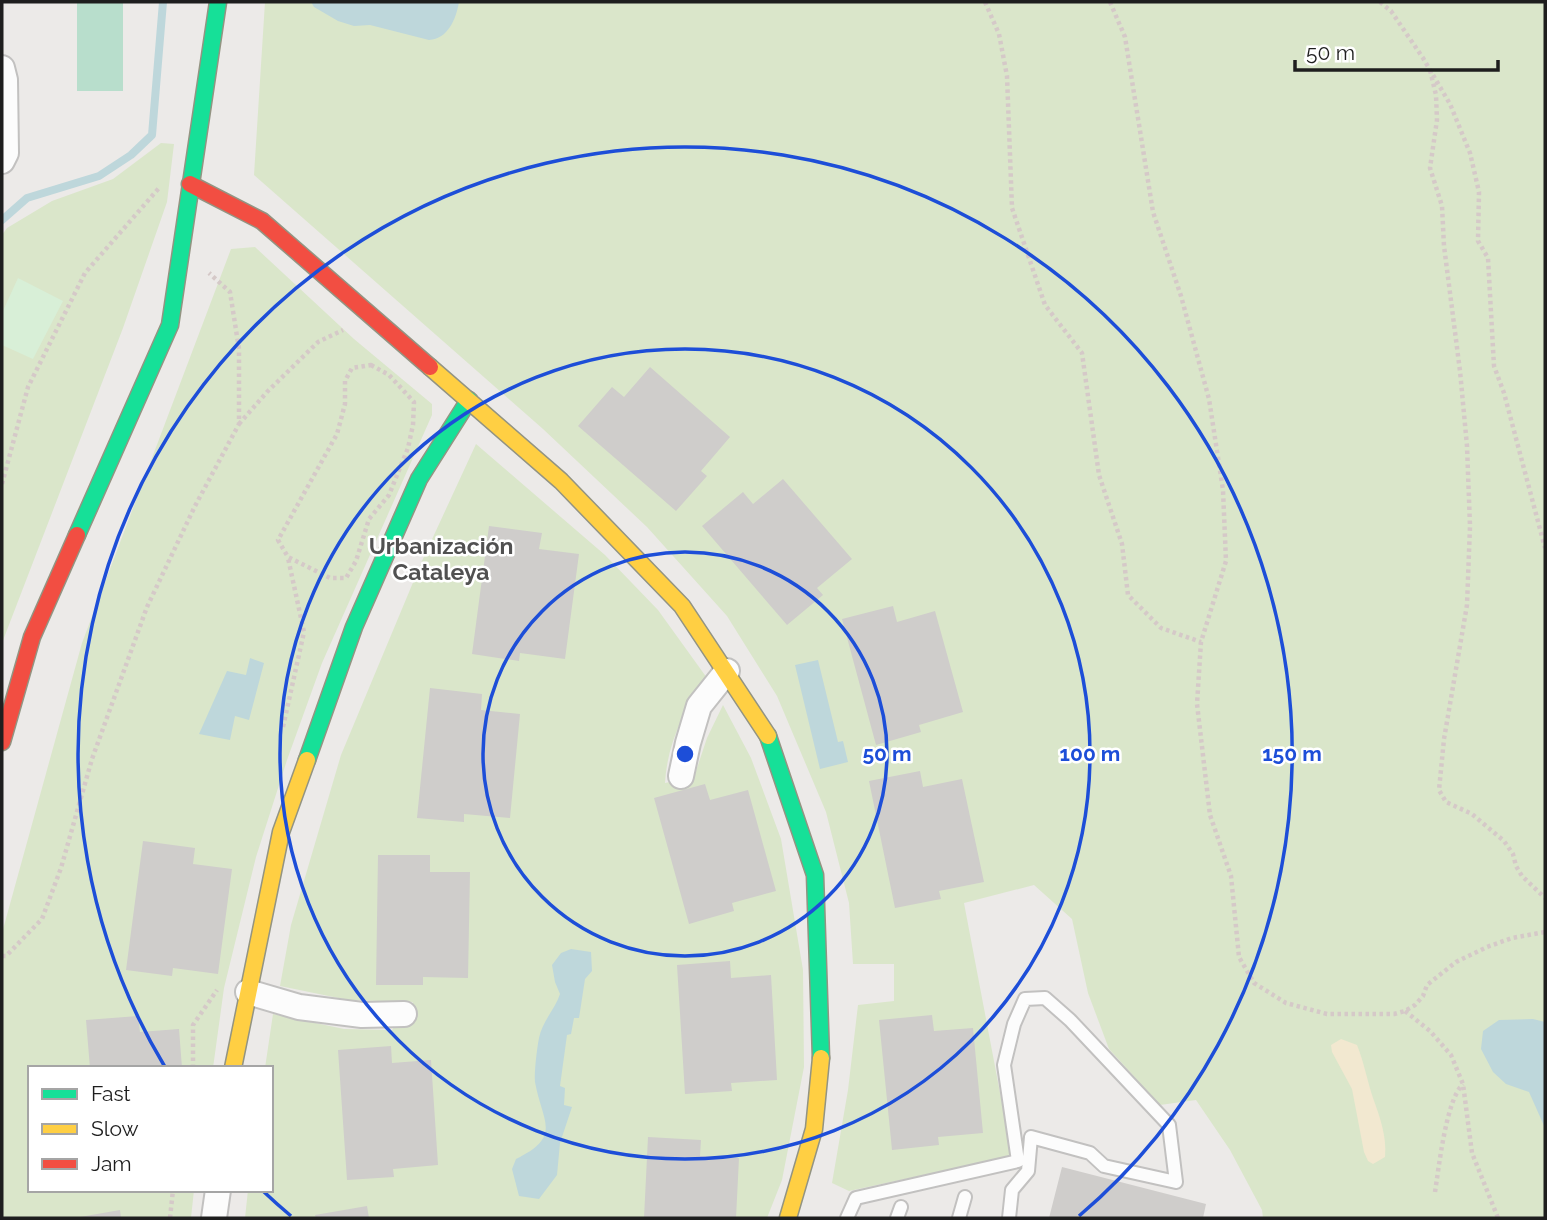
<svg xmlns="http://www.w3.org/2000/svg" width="1547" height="1220" font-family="Raleway,sans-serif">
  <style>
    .grass { fill: #dae6ca }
    .sand { fill: #f2e8d0 }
    .park { fill: #d8efd7 }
    .pitch { fill: #b8decc }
    .water { fill: #bed7db }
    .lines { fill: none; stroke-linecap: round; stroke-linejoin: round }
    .stream { stroke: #bed7db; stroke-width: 8 }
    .building { fill: #cfcdcb }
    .lane-casing { stroke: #c2c1c0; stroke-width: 16 }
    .street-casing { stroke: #c2c1c0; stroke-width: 28 }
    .fast-casing { stroke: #939482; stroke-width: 19 }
    .slow-casing { stroke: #939482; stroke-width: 19 }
    .jam-casing { stroke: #939482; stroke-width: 19 }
    .path { stroke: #d5c9c8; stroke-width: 4.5; stroke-dasharray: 3.5 3.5; stroke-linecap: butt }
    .lane { stroke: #fcfcfc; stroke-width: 12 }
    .street { stroke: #fcfcfc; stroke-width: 24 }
    .fast { stroke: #16e098; stroke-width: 16 }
    .slow { stroke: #ffcf43; stroke-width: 16 }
    .jam { stroke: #f24e42; stroke-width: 16 }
    .ring { fill: none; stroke: #1d4ed8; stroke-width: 3.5 }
    .labels { text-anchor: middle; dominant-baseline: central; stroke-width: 5; stroke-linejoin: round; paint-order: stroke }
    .neighbourhood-label { font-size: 23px; font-weight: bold; fill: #515151; stroke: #fff }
    .centre { fill: #1d4ed8; stroke: #fff; stroke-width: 3.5 }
    .ring-label { font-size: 21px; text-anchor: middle; font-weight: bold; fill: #1d4ed8; stroke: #fff; stroke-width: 5; stroke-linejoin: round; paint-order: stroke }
  </style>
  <rect width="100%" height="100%" fill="#eceae8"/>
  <path class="grass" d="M265,2H1545V1218H1263L1262,1210L1230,1150L1196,1100L1160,1105L1109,1049L1088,993L1072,919L1034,885L964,903L1012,1156L849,1191L832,1183L848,1090L858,1005L894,1001V964H853L849,903L826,812L777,696L727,616L647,527L543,429L254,175Z
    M161,143L174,144L167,202L123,328L2,643V235L7,228L52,201L113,179Z
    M255,247L354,339L432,404V415L322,663L287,760L256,857L224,988L213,1068H30V1190H194L191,1218H2V933L82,643L231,249Z
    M476,444L605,555L658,610L707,678C684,708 667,745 665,783L694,777L707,738L723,705L751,758L781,839L803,970L804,1067L782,1180L767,1218H245L248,1190H271V1068H265L273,1014L344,1029L392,1030L413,1002L348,1000L280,986L291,925L341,755L422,561Z"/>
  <path class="sand" d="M1341,1039L1357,1045C1364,1062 1367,1080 1373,1098C1380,1117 1387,1137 1385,1157L1373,1164L1368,1161L1364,1152L1352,1089L1332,1052L1331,1045Z"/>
  <path class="park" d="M18,278L63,301L33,359L2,345V313Z"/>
  <path class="pitch" d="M77,2H123V91H77Z"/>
  <path class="water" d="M311,2H459C456,19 448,39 429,40L370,25L354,26L338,21L314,7Z
    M250,658L264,663L249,720L235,716L230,740L199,734L227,671L246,675Z
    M818,660L838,742L843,741L848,762L820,769L795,665Z
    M571,949L591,952L592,971L585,979L579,1018H574L571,1034L567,1035L560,1086L565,1088L564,1105L572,1107L560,1143L557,1175L539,1199L519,1196L512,1169L516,1159C563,1136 542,1122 535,1082C534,1073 537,1048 539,1038C542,1022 555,1009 560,994L555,982L552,965L561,953Z
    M1533,1019L1545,1022V1128L1529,1092L1506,1084L1493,1072L1481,1049L1483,1031L1499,1020Z"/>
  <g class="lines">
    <path class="stream" d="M2,220L27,198L99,176L131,155L152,135L163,2"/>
  </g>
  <path class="building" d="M650,367L730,437L701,471L707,476L676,511L578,426L612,387L624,397Z
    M783,479L852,559L817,588L823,595L787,625L702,526L743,492L753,504Z
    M489,526L542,533L539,549L579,554L565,659L520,653L519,661L472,654Z
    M893,606L897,622L935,611L963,712L919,725L921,732L876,745L842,619Z
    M430,688L482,694L481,710L520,714L510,818L464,814V822L417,818Z
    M920,771L923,787L962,779L984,882L939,891L941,899L895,908L869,781Z
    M705,784L710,800L748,790L776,891L732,903L734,911L689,924L654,798Z
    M143,841L195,848L193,864L232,869L218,974L173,968L172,976L126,970Z
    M378,855H430V872H470L468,978L423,977V985H376Z
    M730,961L731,978L771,975L777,1080L731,1083L732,1091L685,1094L677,965Z
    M932,1015L934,1031L973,1028L983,1133L938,1137L939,1145L892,1150L879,1020Z
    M138,1016L140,1032L179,1029L182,1068H90L86,1020Z
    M391,1046L392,1063L431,1060L438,1165L393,1169L394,1177L347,1180L338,1050Z
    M648,1137L701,1140L700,1156L739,1158L736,1218H644Z
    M1062,1167L1206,1204L1203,1218H1049Z
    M367,1206L369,1218H316L315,1215Z
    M120,1210L121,1218H80V1217Z"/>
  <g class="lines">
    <g class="lane-casing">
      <path id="lane" d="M847,1218L856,1198L1018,1161L1004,1065L1014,1024L1025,999L1045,998L1070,1020L1169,1125L1176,1182L1104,1166L1090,1153L1031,1137L1028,1171L1012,1190L1009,1218
        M897,1218L901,1207
        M959,1218L965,1197"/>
    </g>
    <g class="street-casing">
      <path id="street" d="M2,68L5,80L6,153L2,161
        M681,776L688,743L699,706L727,671
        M248,992L299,1007L362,1015L404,1014
        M214,1218L218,1190"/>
    </g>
    <g class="fast-casing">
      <path id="fast" d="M77,535L170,325L218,2
        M768,736L815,875L821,1058
        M307,760L354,627L419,479L469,400"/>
    </g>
    <g class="slow-casing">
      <path id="slow" d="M430,367L561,481L682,606L768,736
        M233,1068L281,832L307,760
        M788,1218L814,1129L821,1058"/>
    </g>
    <g class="jam-casing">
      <path id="jam" d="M190,184L262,221L430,367
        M2,742L32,637L77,535"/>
    </g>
    <path class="path" d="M985,2L999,34L1007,76L1012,208L1045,305L1082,353L1099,475L1122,544L1128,595L1161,628L1201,642
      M1110,2L1125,37L1153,212L1181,296L1209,399L1223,490L1226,561L1201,642L1197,704L1210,815L1231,876L1239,957L1254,983L1286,1003L1327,1014H1394L1405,1011L1415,1005L1423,996L1427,985L1456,962L1487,947L1512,938L1545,932
      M1380,2L1391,11L1423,58L1450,104L1470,153L1479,192L1478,241L1488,258L1494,366L1504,393L1545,548
      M1430,70L1436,95L1437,120L1430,168L1442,206L1444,246L1460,371L1467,446L1470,526L1467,605L1444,739L1439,790L1446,802L1472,814L1504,841L1513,854L1516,866L1522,876L1545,898
      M371,365L389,375L414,402L413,425L408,448L389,495L369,519L356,561L346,578H330L288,557L278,540L337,434L345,404V381L352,368Z
      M239,424L267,392L318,342L343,330
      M2,484L28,387L85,273L159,188
      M283,727L304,632L288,558
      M2,956H6L42,919L61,868L92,759L147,607L195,506L239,424V349L230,292L209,273
      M1405,1011L1430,1031L1451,1055L1463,1084L1472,1153L1498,1218
      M193,1068V1025L217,990
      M1435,1192C1439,1167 1446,1100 1463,1084
      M170,1218L173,1190"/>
    <use href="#lane" class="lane"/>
    <use href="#street" class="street"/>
    <use href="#fast" class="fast"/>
    <use href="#slow" class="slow"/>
    <use href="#jam" class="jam"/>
  </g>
  <g class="ring">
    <circle cx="685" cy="754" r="202"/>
    <circle cx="685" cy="754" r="405"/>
    <path d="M291 1216A607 607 0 0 1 263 1191M165 1067A607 607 0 1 1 1079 1216"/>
  </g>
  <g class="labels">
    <g class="neighbourhood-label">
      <text x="441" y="545">Urbanización<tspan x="441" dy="26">Cataleya</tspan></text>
    </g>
  </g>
  <circle cx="685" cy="754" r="10" class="centre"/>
  <g class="ring-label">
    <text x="887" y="761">50 m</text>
    <text x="1090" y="761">100 m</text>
    <text x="1292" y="761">150 m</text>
  </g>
  <rect width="1547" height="1220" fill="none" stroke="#1e1e1e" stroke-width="7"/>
  <rect x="28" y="1066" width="245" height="126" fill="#ffffff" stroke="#a5a5a5" stroke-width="2"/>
  <rect x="42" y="1089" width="35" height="10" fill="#16e098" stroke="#a5a5a5" stroke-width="2"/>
  <text x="91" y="1101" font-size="21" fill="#1e1e1e">Fast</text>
  <rect x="42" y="1124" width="35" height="10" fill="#ffcf43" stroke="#a5a5a5" stroke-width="2"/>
  <text x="91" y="1136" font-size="21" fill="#1e1e1e">Slow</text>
  <rect x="42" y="1159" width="35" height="10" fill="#f24e42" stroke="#a5a5a5" stroke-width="2"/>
  <text x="91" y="1171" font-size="21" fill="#1e1e1e">Jam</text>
  <path d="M1295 60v10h203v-10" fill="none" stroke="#1e1e1e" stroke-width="3.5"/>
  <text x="1306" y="60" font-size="21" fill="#1e1e1e" stroke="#ffffff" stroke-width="5" paint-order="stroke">50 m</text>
</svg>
